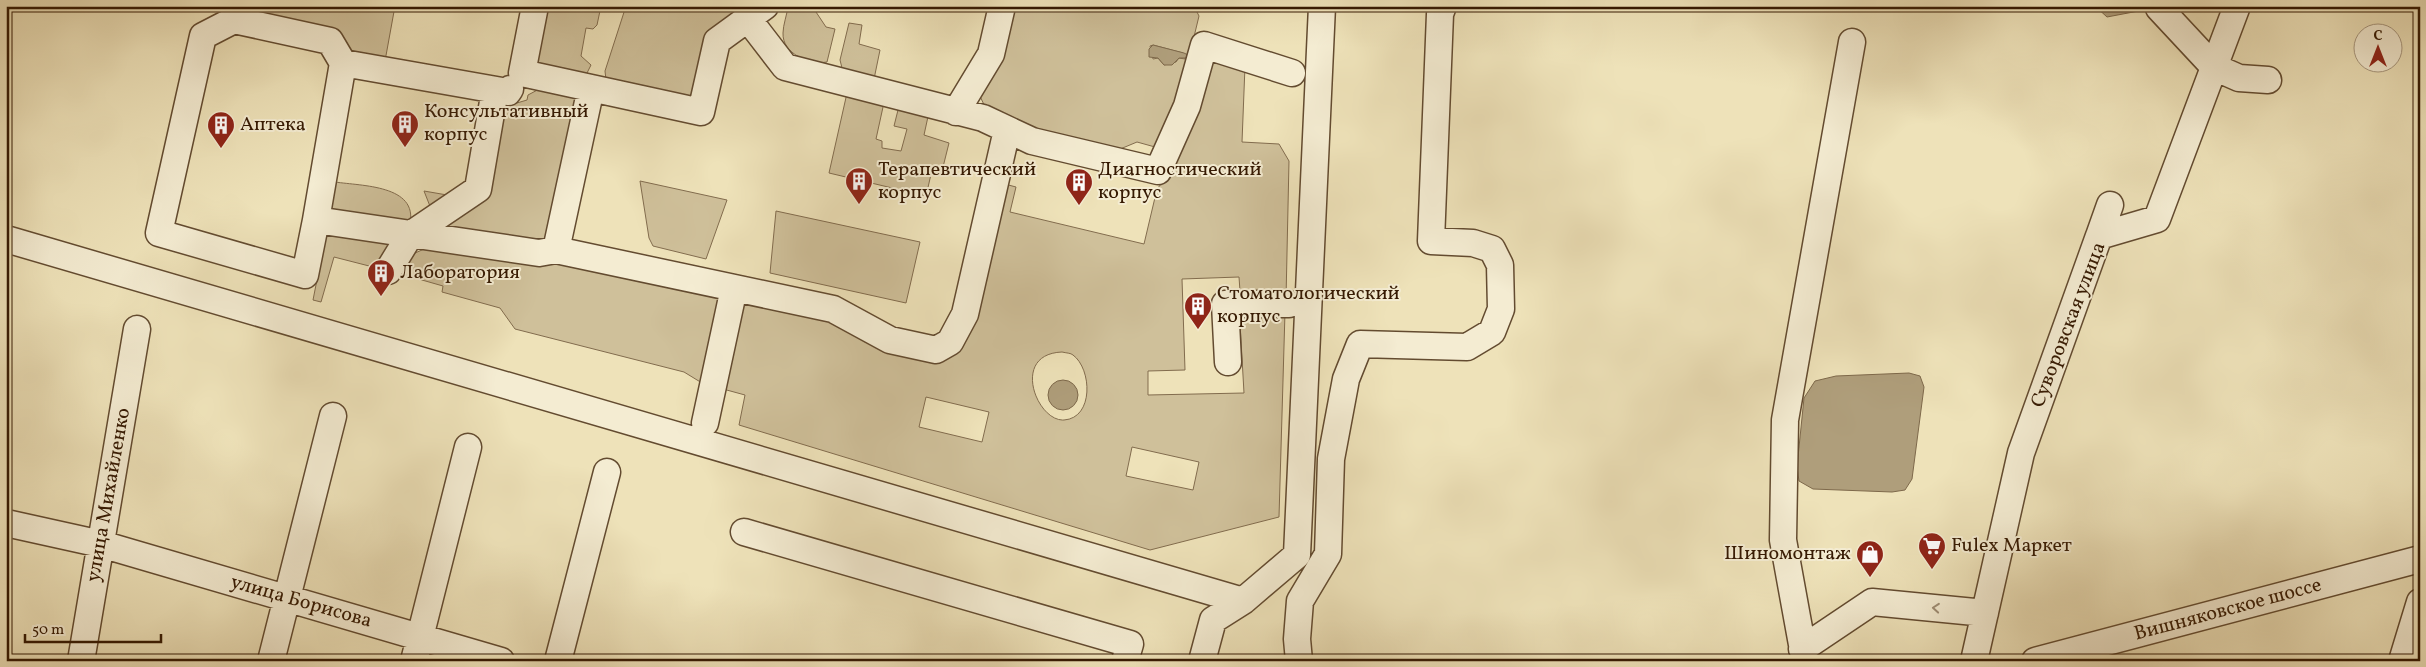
<svg xmlns="http://www.w3.org/2000/svg" width="2426" height="667" font-family="Vollkorn,serif">
  <style>
    .green { fill: #cfc09a; stroke: #826c4e; fill-rule: evenodd }
    .water { fill: #af9e7b; stroke: #7e694b }
    .lines { fill: none; stroke-linecap: round; stroke-linejoin: round }
    .minor-casing { stroke: #634b30; stroke-width: 29 }
    .minor { stroke: #f4ecd2; stroke-width: 26 }
    .oneway { stroke: #9e8d74 }
    .labels { text-anchor: middle; dominant-baseline: central; stroke-width: 4; stroke-linejoin: round; paint-order: stroke }
    .poi-label { font-size: 20px; fill: #351902; stroke: #f4ecd2; text-anchor: start }
    .street-label { font-size: 20px; fill: #351902; stroke: #f4ecd2 }
  </style>
  <rect width="100%" height="100%" fill="#eee2b9"/>
  <filter id="stains"><feTurbulence type="fractalNoise" baseFrequency=".004" numOctaves="4"/><feColorMatrix values="0 0 0 0 .2 0 0 0 0 .09 0 0 0 0 .02 0 0 0 .5 -.17"/></filter>
  <radialGradient id="worn" r=".72"><stop offset=".6" stop-color="#630" stop-opacity="0"/><stop offset="1" stop-color="#630" stop-opacity=".3"/></radialGradient>
  <path class="green" d="M250,6H395L385,61L353,55L249,12Z
    M544,6H601L597,25L593,29L586,28L581,56L591,65L586,75L580,76L534,62Z
    M626,6H751L691,99L606,80L605,71Z
    M788,6H821L816,12L826,27L835,29L827,62C810,65 782,54 783,33C783,25 787,15 788,6Z
    M1009,6H1194L1199,16L1180,95L1155,147L1137,142L1113,152L1053,139L987,111L978,92ZM1153,45L1183,53L1185,59L1179,58L1176,62L1164,65L1158,58L1153,59L1150,46Z
    M849,23L862,25L859,44L880,50L873,84L842,68L840,60Z
    M1211,58L1245,66L1242,142L1279,144L1289,161L1286,299L1240,291L1239,277L1182,279L1185,370L1148,371V395L1244,393L1240,323L1242,314L1285,312L1279,517L1150,550L739,425L745,395L723,389L741,303L826,315L865,342L933,357L940,356L1001,183L1016,187L1010,212L1144,244L1157,189L1166,178ZM1062,352C1066,353 1071,353 1073,355C1092,369 1094,418 1064,420C1037,422 1010,354 1062,352ZM926,397L989,412L982,442L919,427ZM1132,447L1199,462L1193,490L1126,476Z
    M543,87L578,94L546,243L444,232L437,224L424,191L476,200L500,108L527,100L528,95Z
    M847,93L881,102L883,107L876,139L882,141V148L901,151L907,129L894,126L899,106L929,112L924,135L949,143L942,171L932,170L926,196L829,173Z
    M640,181L727,200L706,259L653,246L649,238Z
    M335,182C362,186 418,185 410,224L330,215Z
    M776,211L920,242L906,303L770,273Z
    M327,229L395,239L377,268L334,257L321,302L313,300Z
    M431,246L558,263L719,294L721,302L702,383L684,372L515,329L500,308L442,292L443,286L401,274L406,257Z"/>
  <path class="water" d="M2095,6H2165L2107,17Z
    M1153,45L1184,53L1188,55L1189,58H1179L1172,65H1164L1158,58L1149,57V49Z
    M1909,373L1920,376L1924,387L1912,479L1905,490L1892,492L1813,489L1799,481L1797,467L1804,398L1815,381L1836,376Z
    M1048 395a15 15 0 1 1 30 0a15 15 0 1 1-30 0Z"/>
  <g class="lines">
    <g class="minor-casing">
      <path id="minor" d="M535,6L522,73L701,112L717,41L765,6
        M2159,8L2214,67L2239,78L2268,80
        M748,19L785,67L983,118L1032,141L1158,171L1187,106L1204,45L1292,73
        M343,63L508,92L510,89
        M591,88L556,250L833,309L890,340L936,350L950,342L965,314L1007,130
        M956,112L991,54L1002,6
        M316,220L343,63L330,41L234,20L203,36L159,233L305,275L316,220L539,253L556,250
        M2099,236L2110,205
        M6,239L1243,601
        M388,271L410,235L478,189L495,90
        M1228,362L1225,304H1289
        M705,423L734,288
        M6,523L101,544L501,661
        M744,532L1130,644L1125,661
        M1802,649L1872,602L1985,613
        M81,661L137,329
        M271,661L333,416
        M414,661L468,447
        M558,661L607,472
        M1202,661L1213,620L1243,601L1297,555L1322,6
        M1299,661L1297,639L1300,601L1328,554L1331,459L1346,379L1360,344L1467,347L1492,332L1501,309L1500,265L1492,249L1473,243L1431,241L1440,14L1443,6
        M1805,661L1783,540L1785,420L1852,42
        M1974,661L2021,453L2099,236L2157,219L2237,6
        M2035,661L2420,559
        M2402,661L2420,602"/>
    </g>
    <use href="#minor" class="minor"/>
  </g>
  <defs><path id="oneway-chevron" d="M-2-3.5L2.5 0L-2 3.5" fill="none" stroke-width="1.6" stroke-linecap="round" stroke-linejoin="round" transform="scale(1.25)"/></defs>
  <use class="oneway" href="#oneway-chevron" transform="translate(1936 608) rotate(-175)"/>
  <defs>
    <g id="building-pin" transform="scale(1.4375)"><path d="M0 17L-7.5 6A9.5 9.5 0 1 1 7.5 6Z" fill="#8f2418" stroke="#f4ecd2"/><path d="M-4-6H4V6H1V3H-1V6H-4ZM-2.5-4.3h1.7v1.8h-1.7ZM.8-4.3h1.7v1.8H.8ZM-2.5-1h1.7V.8h-1.7ZM.8-1h1.7V.8H.8Z" fill="#fff"/></g>
    <g id="supermarket-pin" transform="scale(1.4375)"><path d="M0 17L-7.5 6A9.5 9.5 0 1 1 7.5 6Z" fill="#8f2418" stroke="#f4ecd2"/><path d="M-6-5.5h2.5l.6 2H6L4.5 2H-2.5L-4.4-4H-6ZM-1.5 3.2a1.3 1.3 0 1 0 .1 0ZM3 3.2a1.3 1.3 0 1 0 .1 0Z" fill="#fff"/></g>
    <g id="shop-pin" transform="scale(1.4375)"><path d="M0 17L-7.5 6A9.5 9.5 0 1 1 7.5 6Z" fill="#8f2418" stroke="#f4ecd2"/><path d="M-5-2.5h2.3a2.7 3.5 0 0 1 5.4 0H5L5.5 6h-11ZM-1.5-2.5h3a1.5 2.3 0 0 0-3 0Z" fill="#fff"/></g>
  </defs>
  <g fill-rule="evenodd">
    <use href="#building-pin" x="405" y="124"/>
    <use href="#building-pin" x="221" y="125"/>
    <use href="#building-pin" x="859" y="181"/>
    <use href="#building-pin" x="1079" y="182"/>
    <use href="#building-pin" x="381" y="273"/>
    <use href="#building-pin" x="1198" y="306"/>
    <use href="#supermarket-pin" x="1932" y="546"/>
    <use href="#shop-pin" x="1870" y="554"/>
  </g>
  <g class="labels">
    <g class="poi-label">
      <text x="424" y="112">Консультативный<tspan x="424" dy="23">корпус</tspan></text>
      <text x="240" y="125">Аптека</text>
      <text x="878" y="170">Терапевтический<tspan x="878" dy="23">корпус</tspan></text>
      <text x="1098" y="170">Диагностический<tspan x="1098" dy="23">корпус</tspan></text>
      <text x="400" y="273">Лаборатория</text>
      <text x="1217" y="294">Стоматологический<tspan x="1217" dy="23">корпус</tspan></text>
      <text x="1951" y="546">Fulex Маркет</text>
      <text x="1851" y="554" text-anchor="end">Шиномонтаж</text>
    </g>
    <g class="street-label">
      <text transform="translate(2069 325) rotate(-69)">Суворовская улица</text>
      <text transform="translate(109 495) rotate(-80)">улица Михайленко</text>
      <text transform="translate(301 602) rotate(16)">улица Борисова</text>
      <text transform="translate(2228 610) rotate(-15)">Вишняковское шоссе</text>
    </g>
  </g>
  <rect width="2426" height="667" fill="none" stroke="#eee2b9" stroke-width="25"/>
  <rect x="8" y="8" width="2411" height="652" fill="none" stroke="#351902" stroke-width="2.5"/>
  <rect x="12" y="12" width="2401" height="642" fill="none" stroke="#351902"/>
  <g transform="translate(2378 48)"><circle r="24" fill="#f4ecd2" stroke="#a8987f"/>
  <path d="M0-4L9 19L0 12L-9 19Z" fill="#8f2418"/>
  <text y="-8" font-size="14" font-weight="bold" text-anchor="middle" fill="#351902">С</text>
  </g>
  <path d="M25 634v8h136v-8" fill="none" stroke="#351902" stroke-width="2.5"/>
  <text x="32" y="634" font-size="15" fill="#351902" stroke="#f4ecd2" stroke-width="4" paint-order="stroke">50 m</text>
  <rect width="100%" height="100%" filter="url(#stains)"/>
  <rect width="100%" height="100%" fill="url(#worn)"/>
</svg>
